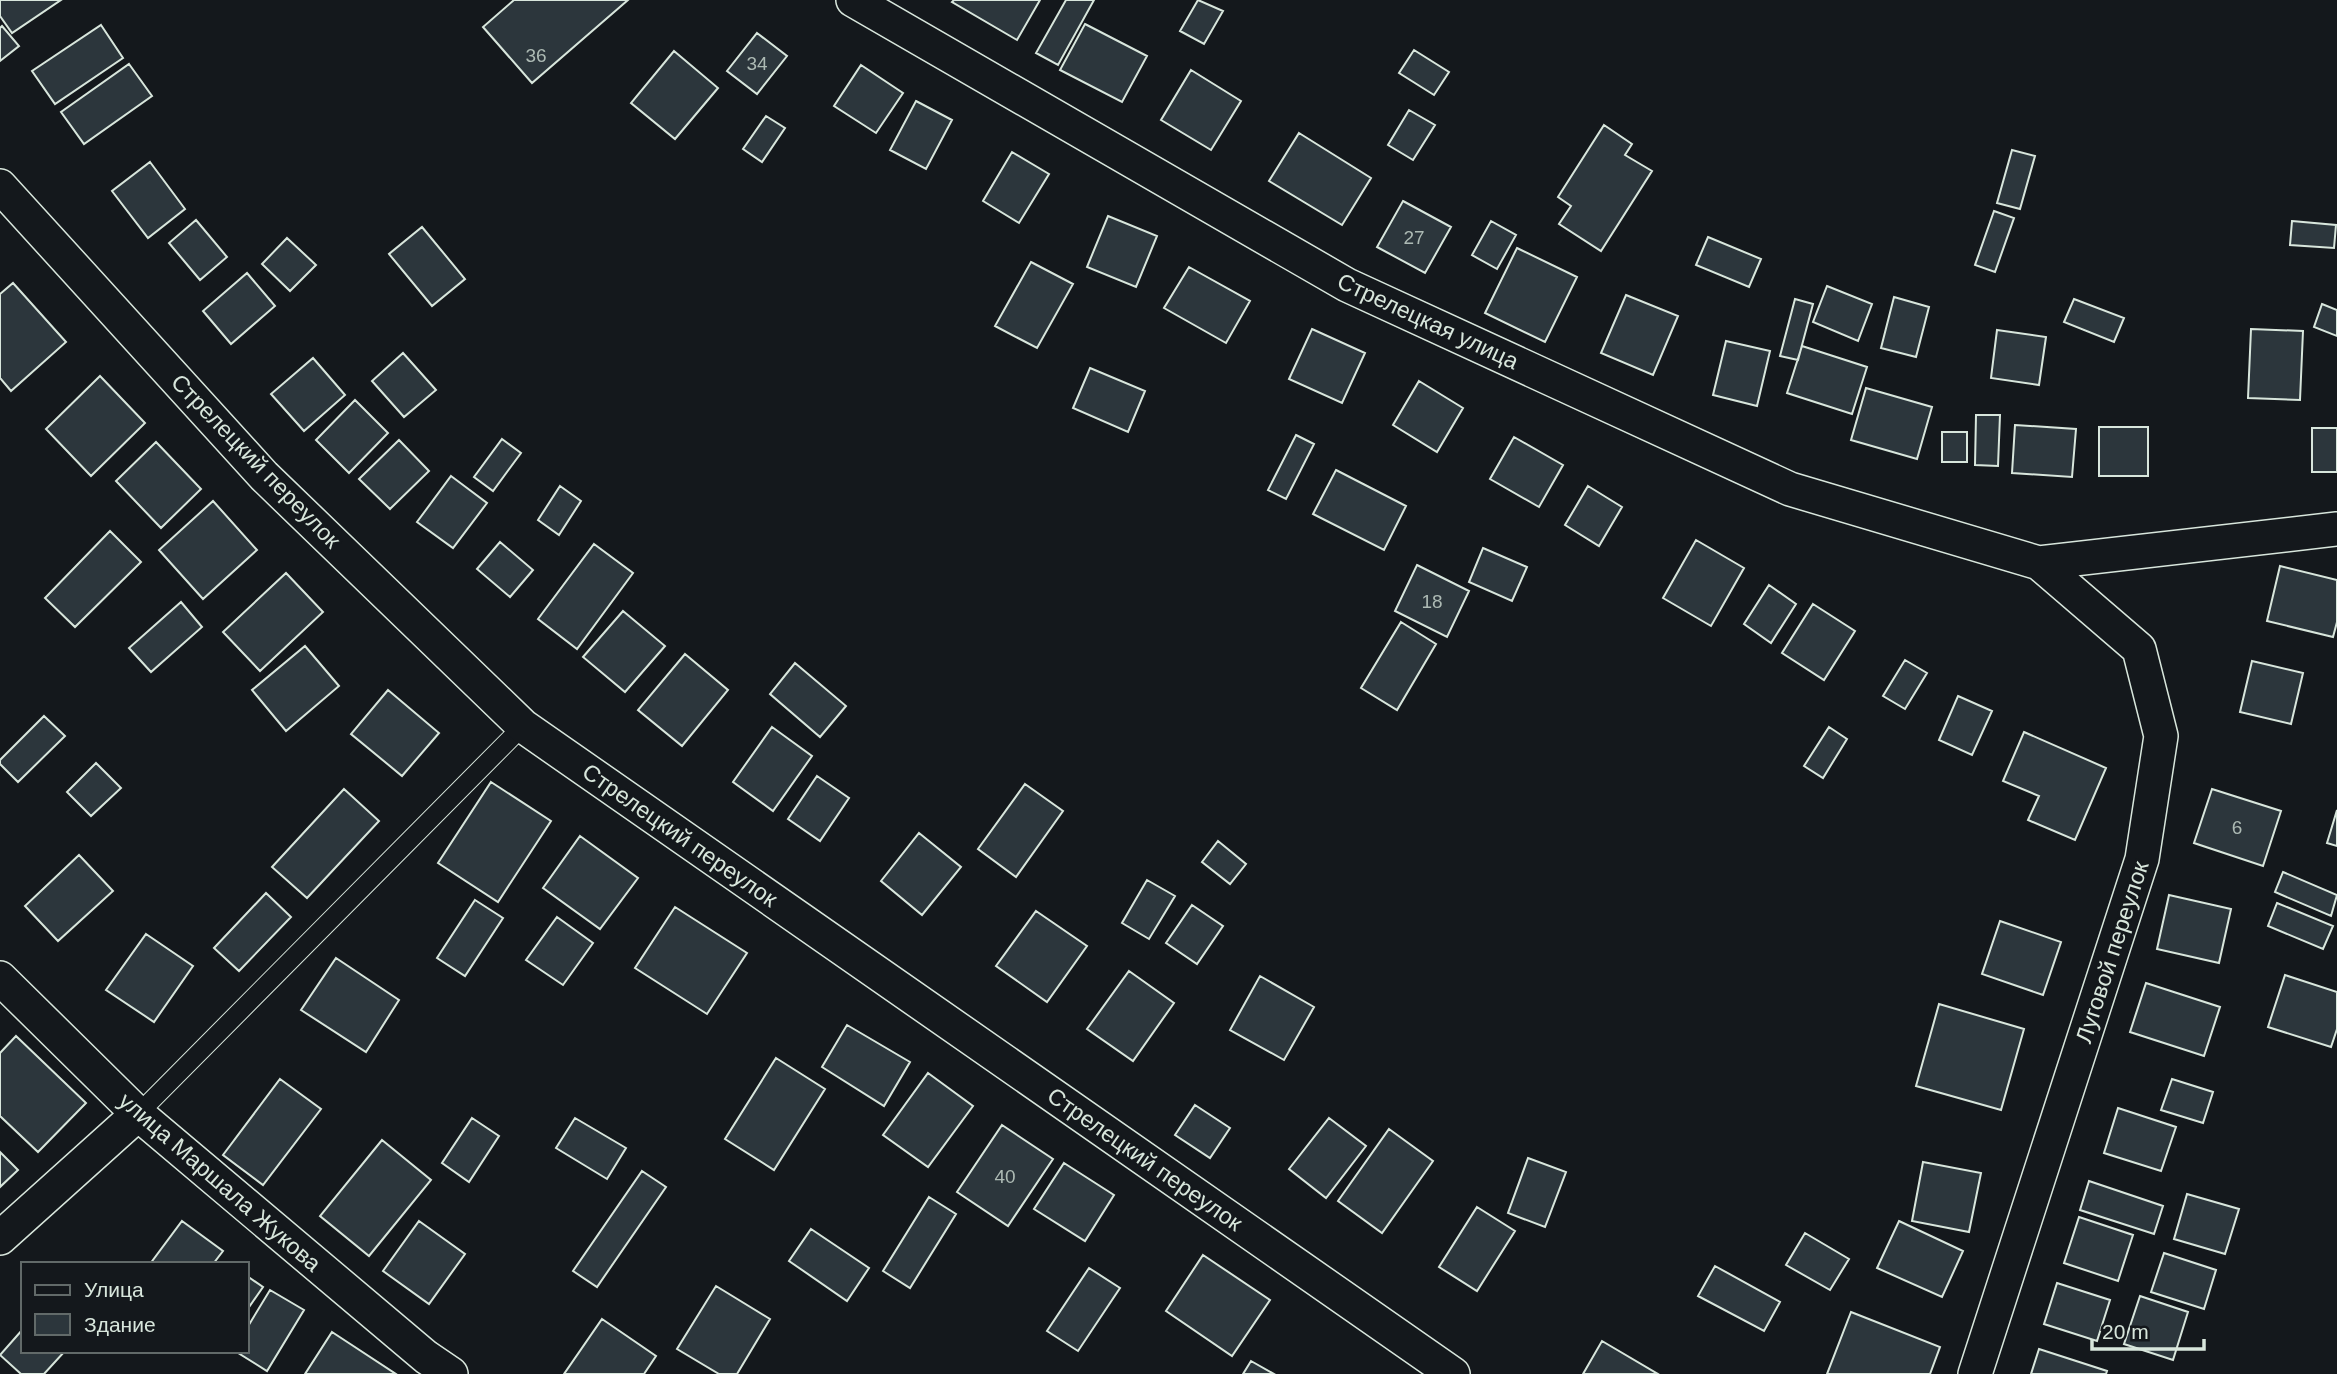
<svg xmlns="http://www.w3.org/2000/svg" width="2337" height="1374" font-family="Arial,sans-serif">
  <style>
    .building { fill: #2c363c; stroke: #d8e6dc; stroke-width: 2 }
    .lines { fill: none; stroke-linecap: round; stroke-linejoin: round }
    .lane-casing { stroke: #d8e6dc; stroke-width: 20 }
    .street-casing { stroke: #d8e6dc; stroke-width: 36 }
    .lane { stroke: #14181c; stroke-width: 18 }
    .street { stroke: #14181c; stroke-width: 33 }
    .labels { text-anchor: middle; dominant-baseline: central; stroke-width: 5; stroke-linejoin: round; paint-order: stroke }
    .number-label { font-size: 19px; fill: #adbab4 }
    .street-label { font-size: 23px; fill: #d8e6dc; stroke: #14181c }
  </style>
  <rect width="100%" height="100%" fill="#14181c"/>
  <path class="building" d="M0,0H61L12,33L0,16Z
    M514,0H628L532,83L483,27Z
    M954,0H1040L1017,40L952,2Z
    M1066,0H1094L1058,65L1036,53Z
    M1198,0L1223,11L1204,44L1180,31Z
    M1085,24L1147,56L1122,102L1060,70Z
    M101,25L123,58L55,104L32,71Z
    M2,26L19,46L0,61V28Z
    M757,33L787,56L757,94L727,71Z
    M1414,50L1449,72L1434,95L1399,73Z
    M674,51L718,88L675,139L631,103Z
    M129,64L152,96L84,144L61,112Z
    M861,65L903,93L876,133L834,106Z
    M1191,70L1241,101L1211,150L1161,120Z
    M916,101L952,120L926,169L890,150Z
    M1409,110L1435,125L1413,160L1388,145Z
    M766,116L785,128L762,162L743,149Z
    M1604,125L1632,144L1625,155L1652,171L1601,251L1559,224L1571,206L1558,197Z
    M1299,133L1371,178L1342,225L1269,181Z
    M2012,150L2035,156L2020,209L1997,203Z
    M1012,152L1049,174L1019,223L983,201Z
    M150,162L185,209L148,238L112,191Z
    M1403,201L1451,227L1425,273L1377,247Z
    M1994,211L2014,218L1995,272L1975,265Z
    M1108,216L1157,236L1136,287L1087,267Z
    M196,220L227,257L200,280L169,243Z
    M1491,221L1516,235L1497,269L1472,255Z
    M2292,221L2336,225L2334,248L2290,245Z
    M422,227L465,279L432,306L389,254Z
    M1708,237L1761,259L1749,287L1696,265Z
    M287,238L316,265L290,291L262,264Z
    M1517,248L1577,277L1545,342L1485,313Z
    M1031,262L1073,284L1037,348L995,326Z
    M1189,267L1250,301L1226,343L1164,308Z
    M247,273L275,306L231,344L203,311Z
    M13,283L66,342L11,391L0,378V294Z
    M1827,286L1872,304L1858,341L1813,322Z
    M1626,295L1678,316L1653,375L1601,353Z
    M1894,297L1929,307L1916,357L1881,348Z
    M1795,299L1813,304L1798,360L1780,356Z
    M2074,299L2124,318L2114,342L2064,322Z
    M2322,304L2337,310V336L2314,327Z
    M1312,329L1365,353L1342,403L1289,379Z
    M2251,329L2303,331L2300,400L2248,398Z
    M1997,330L2046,337L2039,385L1991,378Z
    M1726,341L1770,351L1757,406L1713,395Z
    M1802,346L1867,367L1852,414L1787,393Z
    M403,353L436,390L404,417L372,381Z
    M313,358L345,395L304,431L271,394Z
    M1090,368L1145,391L1128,432L1073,408Z
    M100,376L145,423L91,476L46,429Z
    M1419,381L1463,408L1437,452L1393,425Z
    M1866,388L1932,407L1917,459L1851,440Z
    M355,400L388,433L349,473L316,440Z
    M1976,415H2000L1998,466L1975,465Z
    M2015,425L2076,429L2072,477L2012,473Z
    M2099,427H2148V476H2099Z
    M2312,428H2337V472H2312Z
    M1942,432H1967V462H1942Z
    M1296,435L1314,444L1286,499L1268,490Z
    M1514,437L1563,465L1539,507L1490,479Z
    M502,439L521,453L493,491L474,477Z
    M399,440L429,471L390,509L359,479Z
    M156,442L201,489L161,528L116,481Z
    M1336,470L1406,506L1384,550L1313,514Z
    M451,476L487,503L453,548L417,522Z
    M560,486L581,501L559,535L538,520Z
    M1588,486L1622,507L1599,546L1565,525Z
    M213,501L257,550L203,599L159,550Z
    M110,531L141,562L75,627L45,598Z
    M1696,540L1744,568L1711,626L1663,598Z
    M500,542L533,570L510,597L477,569Z
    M594,544L633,573L577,649L538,619Z
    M1483,548L1527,567L1512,601L1469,582Z
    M1417,565L1469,591L1447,637L1395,611Z
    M2280,566L2337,580V622L2333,637L2267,621Z
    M286,573L323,612L260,671L223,632Z
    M1769,585L1796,604L1771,643L1744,624Z
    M181,602L202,627L151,672L129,648Z
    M1813,604L1855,631L1824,680L1782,653Z
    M623,611L665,646L625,692L583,657Z
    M1401,622L1436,644L1397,710L1361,688Z
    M305,646L339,686L286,731L252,690Z
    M685,654L728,690L682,746L638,710Z
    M1905,660L1927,673L1905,709L1883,696Z
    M2252,661L2303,673L2291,724L2240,712Z
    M795,663L846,706L820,737L770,694Z
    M388,690L439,733L402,776L351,734Z
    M1958,696L1992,711L1972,755L1939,740Z
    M44,716L65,736L18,782L0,764V760Z
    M772,727L812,756L773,811L733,782Z
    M1829,727L1847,739L1823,778L1804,766Z
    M2024,732L2106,768L2075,840L2028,820L2039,796L2003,781Z
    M96,763L121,788L91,816L67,792Z
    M817,776L849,798L820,841L788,819Z
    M491,782L551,821L498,902L438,863Z
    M1025,784L1063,811L1016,877L978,849Z
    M344,789L379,821L307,898L272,867Z
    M2212,789L2281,811L2263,866L2194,843Z
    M2337,810V846L2327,843Z
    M919,833L961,867L922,915L881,881Z
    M580,836L638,878L600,929L543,888Z
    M1218,841L1246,864L1230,884L1202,862Z
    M79,855L113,891L58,941L25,906Z
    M2283,872L2337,895L2331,916L2275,892Z
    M1147,880L1175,896L1149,939L1122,923Z
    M266,893L291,917L239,971L214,948Z
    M2169,895L2231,909L2219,963L2157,949Z
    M475,900L503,918L465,976L437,958Z
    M2277,903L2333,926L2323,949L2268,926Z
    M1192,905L1223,926L1197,964L1166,943Z
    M675,907L747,953L707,1014L635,968Z
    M1036,911L1087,946L1047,1002L996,966Z
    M557,917L593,943L563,985L526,960Z
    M2000,921L2061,942L2043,995L1982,974Z
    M146,934L193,966L154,1022L106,990Z
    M336,958L399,1000L366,1052L301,1010Z
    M1129,971L1174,1003L1133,1061L1087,1029Z
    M2285,975L2337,992V1029L2331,1047L2268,1027Z
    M1260,976L1314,1007L1284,1060L1230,1030Z
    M2146,983L2220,1007L2204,1056L2130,1032Z
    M1939,1004L2024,1029L2001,1110L1916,1086Z
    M847,1025L910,1062L884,1106L822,1067Z
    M16,1036L86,1103L38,1152L0,1116V1053Z
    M776,1058L825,1089L774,1170L725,1139Z
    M928,1073L973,1106L928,1167L883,1135Z
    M280,1079L321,1109L263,1185L223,1155Z
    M2172,1079L2213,1092L2203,1123L2161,1110Z
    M1195,1105L1230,1128L1210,1158L1175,1135Z
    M2118,1108L2176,1127L2161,1171L2104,1153Z
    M472,1118L499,1136L469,1182L442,1163Z
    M575,1118L626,1148L607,1179L556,1148Z
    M1329,1118L1366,1146L1326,1198L1289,1169Z
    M1002,1125L1053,1159L1008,1226L957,1192Z
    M1389,1129L1433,1161L1382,1233L1338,1201Z
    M382,1140L431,1180L369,1256L320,1216Z
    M0,1152L18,1170L0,1187Z
    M1528,1158L1566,1172L1545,1227L1508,1213Z
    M1923,1162L1981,1173L1969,1232L1912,1221Z
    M1064,1163L1114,1195L1085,1241L1034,1209Z
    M642,1171L666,1187L597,1287L573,1271Z
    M2089,1181L2163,1206L2154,1234L2080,1210Z
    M2187,1194L2239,1209L2225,1254L2174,1239Z
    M929,1197L956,1214L910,1288L883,1271Z
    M1477,1207L1515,1231L1477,1291L1439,1267Z
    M2079,1217L2133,1235L2118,1281L2064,1263Z
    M182,1221L223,1251L213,1264H150Z
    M419,1221L465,1254L429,1304L383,1271Z
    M1899,1221L1963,1251L1942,1297L1877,1268Z
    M811,1229L869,1268L847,1301L789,1261Z
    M1805,1233L1849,1259L1830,1290L1786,1265Z
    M2164,1253L2216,1270L2204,1309L2151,1292Z
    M1203,1255L1270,1300L1232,1356L1166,1311Z
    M1715,1266L1780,1302L1764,1331L1698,1296Z
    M1089,1268L1120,1288L1078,1351L1047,1331Z
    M247,1276L263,1287L247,1310Z
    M2057,1283L2110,1300L2097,1341L2044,1324Z
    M716,1286L770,1319L737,1374H719L677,1349Z
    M270,1290L304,1310L267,1371L235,1351H247V1328Z
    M2140,1296L2188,1312L2173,1360L2124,1344Z
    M1851,1312L1940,1347L1930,1374H1827Z
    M602,1319L656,1356L644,1374H564Z
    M23,1329V1351H65L44,1374H21L0,1355Z
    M332,1332L396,1374H305Z
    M1602,1341L1658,1374H1583Z
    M2039,1349L2107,1371L2106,1374H2031Z
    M1251,1361L1274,1374H1243Z"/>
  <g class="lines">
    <g class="lane-casing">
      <path id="lane" d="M138,1114L523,726"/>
    </g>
    <g class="street-casing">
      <path id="street" d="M853,0L1347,285L1790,489L2039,563L2337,529
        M0,186L264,476L523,726L1453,1374
        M0,978L138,1114L426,1357L451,1374
        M0,1238L138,1114
        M1975,1374L2142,859L2161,736L2139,649L2039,563"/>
    </g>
    <use href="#lane" class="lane"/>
    <use href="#street" class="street"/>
  </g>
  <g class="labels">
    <g class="number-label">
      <text x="536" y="55">36</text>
      <text x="757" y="63">34</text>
      <text x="1414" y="237">27</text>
      <text x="1432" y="601">18</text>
      <text x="2237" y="827">6</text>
      <text x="1005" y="1176">40</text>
    </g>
    <g class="street-label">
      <text transform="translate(1428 321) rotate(25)">Стрелецкая улица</text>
      <text transform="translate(256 461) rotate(46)">Стрелецкий переулок</text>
      <text transform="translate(680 835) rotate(35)">Стрелецкий переулок</text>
      <text transform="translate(2112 952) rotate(-72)">Луговой переулок</text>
      <text transform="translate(1145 1159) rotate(35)">Стрелецкий переулок</text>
      <text transform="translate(220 1182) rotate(41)">улица Маршала Жукова</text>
    </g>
  </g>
  <rect x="21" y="1262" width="228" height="91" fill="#14181c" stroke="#626a69" stroke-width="2"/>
  <rect x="35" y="1285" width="35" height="10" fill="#14181c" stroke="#626a69" stroke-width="2"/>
  <text x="84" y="1297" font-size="21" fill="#d8e6dc">Улица</text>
  <rect x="35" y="1314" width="35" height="21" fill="#2c363c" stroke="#626a69" stroke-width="2"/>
  <text x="84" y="1332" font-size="21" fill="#d8e6dc">Здание</text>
  <path d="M2092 1339v10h112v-10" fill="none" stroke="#d8e6dc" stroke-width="3.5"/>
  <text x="2102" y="1339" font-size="21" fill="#d8e6dc" stroke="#14181c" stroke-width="5" paint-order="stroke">20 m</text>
</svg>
